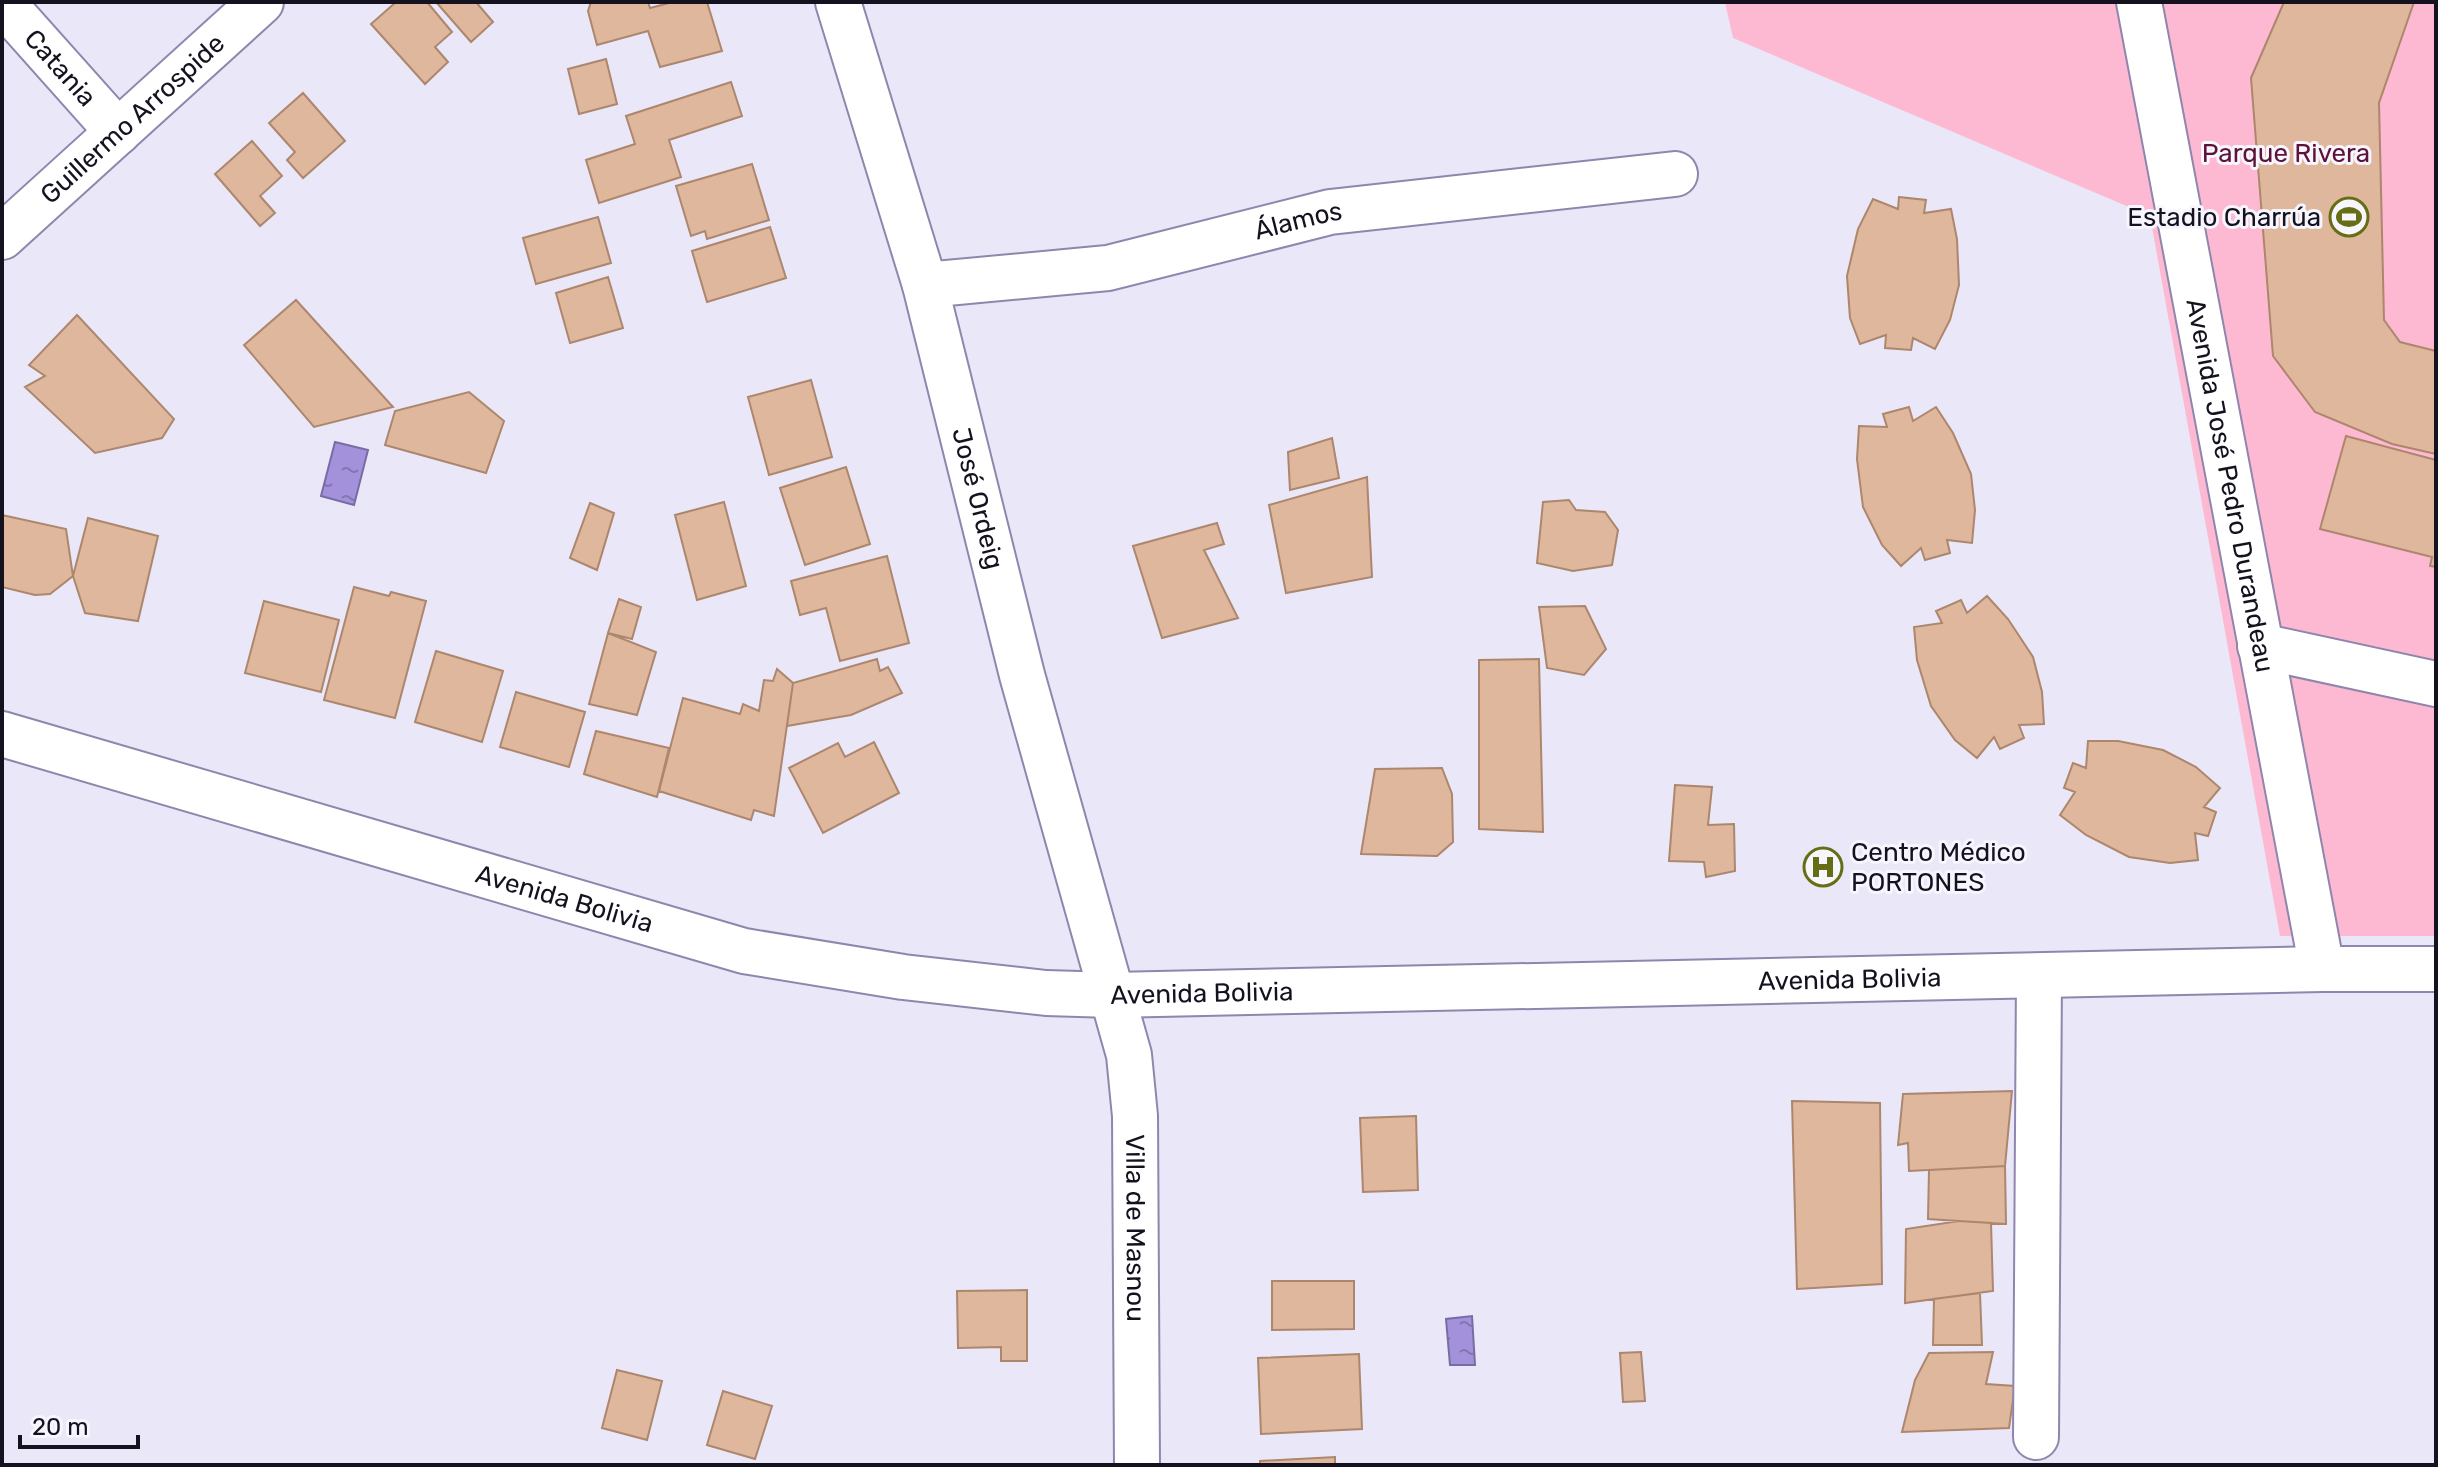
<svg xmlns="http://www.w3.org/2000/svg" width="2438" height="1467" font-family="Rubik,sans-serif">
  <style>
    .green { fill: #feb9d2 }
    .water { fill: url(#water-ripples); stroke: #796ba4; stroke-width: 2 }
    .building { fill: #dfb79c; stroke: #ac866d; stroke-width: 2 }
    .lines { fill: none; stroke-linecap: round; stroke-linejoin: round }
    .minor-casing { stroke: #8f86ad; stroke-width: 48 }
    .minor { stroke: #fff; stroke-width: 44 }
    .labels { text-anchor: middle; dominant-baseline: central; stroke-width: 6; stroke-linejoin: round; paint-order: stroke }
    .street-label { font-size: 26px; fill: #151220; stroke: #f7f5fe }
    .park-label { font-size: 26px; fill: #5c1337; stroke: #f7f5fe }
    .poi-label { font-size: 26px; fill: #151220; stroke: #f7f5fe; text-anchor: end }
  </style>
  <defs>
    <pattern id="water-ripples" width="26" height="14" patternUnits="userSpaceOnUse" patternTransform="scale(2)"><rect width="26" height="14" fill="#a491dc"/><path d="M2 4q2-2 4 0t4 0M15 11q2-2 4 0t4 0" fill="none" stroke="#8475b2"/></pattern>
  </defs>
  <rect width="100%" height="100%" fill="#eae7f8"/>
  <path class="green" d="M1725,2H2436V936H2280L2150,216L1733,38Z"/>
  <path class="water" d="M335,442L368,450L354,505L321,496Z
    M1472,1316L1475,1365H1450L1446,1319Z"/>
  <path class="building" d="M396,2H427L452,32L435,47L448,62L425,84L371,24Z
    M436,2H476L493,22L471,42Z
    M591,2H648L650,8L673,2H707L722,51L660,67L648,31L597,45L588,11Z
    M2284,2H2414L2379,103L2384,320L2400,342L2436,351V454L2392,444L2315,412L2273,356L2251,78Z
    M606,59L617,104L579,114L568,69Z
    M731,82L742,116L669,140L681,177L599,203L586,160L635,144L626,116Z
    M303,93L345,141L303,178L287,160L295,152L269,123Z
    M252,141L282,176L260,196L275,213L260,226L215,174Z
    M752,164L769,220L707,239L705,231L691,236L676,186Z
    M1899,197L1926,200L1924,213L1951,209L1957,239L1959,285L1950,320L1935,349L1913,338L1911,350L1885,348L1886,335L1860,344L1850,318L1847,276L1858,229L1873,199L1898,209Z
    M598,217L611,263L536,284L523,238Z
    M770,227L786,278L707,302L692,251Z
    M608,277L623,328L570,343L556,293Z
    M296,300L393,407L314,427L244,345Z
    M77,315L174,419L162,438L95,453L25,387L45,376L29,365Z
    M811,380L832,457L769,475L748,397Z
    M469,392L504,421L486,473L385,445L395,411Z
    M1909,407L1913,421L1936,407L1953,433L1971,474L1975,510L1972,543L1947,540L1950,553L1925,560L1921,548L1901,566L1882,545L1863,507L1857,459L1859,426L1887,427L1883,414Z
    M2346,436L2436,460V567L2430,566L2432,557L2320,529Z
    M1332,438L1339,478L1290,490L1288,452Z
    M846,467L870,544L805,565L780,488Z
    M1367,477L1372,577L1286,593L1269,505Z
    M1569,500L1576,510L1605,512L1618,530L1612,565L1573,571L1537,563L1543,502Z
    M724,502L746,586L697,600L675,515Z
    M590,503L614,513L597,570L570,558Z
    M2,515L66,529L73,576L50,594L35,595L2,587Z
    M88,518L158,536L138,621L85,613L73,576Z
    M1217,523L1224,544L1204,550L1238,618L1162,638L1133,546Z
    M887,556L909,643L840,661L826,608L800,615L791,581Z
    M354,587L389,596L391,592L426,601L395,718L324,700Z
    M1987,596L2008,619L2033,657L2042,692L2044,724L2019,725L2024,738L2000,749L1994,737L1977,758L1955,740L1931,706L1917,660L1914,627L1942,623L1936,611L1961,600L1967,613Z
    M619,599L641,607L632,639L608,633Z
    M264,601L339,620L321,692L245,673Z
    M1585,606L1606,649L1584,675L1547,668L1539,607Z
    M608,633L656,652L637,715L589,704Z
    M436,651L503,671L482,742L415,722Z
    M877,659L880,671L888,667L902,693L851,715L787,726L793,683Z
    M1539,659L1543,832L1479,829V660Z
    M777,669L793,683L774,816L754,810L751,820L659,791L683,698L740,714L743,704L759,711L764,680L773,681Z
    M516,692L585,712L569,767L500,747Z
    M596,731L669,748L657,797L584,774Z
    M2088,741H2118L2163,750L2196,767L2220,788L2204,807L2216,812L2208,836L2195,833L2198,860L2170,863L2129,857L2086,835L2060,815L2075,792L2064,788L2073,763L2086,768Z
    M874,742L899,793L823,833L789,768L838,743L845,757Z
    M1442,768L1452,794L1453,842L1437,856L1361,854L1375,769Z
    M1675,785L1712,787L1708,825L1734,824L1735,871L1706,877L1704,862L1669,861Z
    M2012,1091L2005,1166L1909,1171L1908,1143L1898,1145L1903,1094Z
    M1792,1101L1880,1103L1882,1284L1797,1289Z
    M1416,1116L1418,1190L1363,1192L1360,1118Z
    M2005,1166L2006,1224L1928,1219L1929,1170Z
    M1959,1221L1991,1223L1993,1291L1905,1303L1906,1229Z
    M1272,1281H1354V1329L1272,1330Z
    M1027,1290V1361H1001V1347L958,1348L957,1291Z
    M1980,1293L1982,1345H1933L1934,1299Z
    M1641,1352L1645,1401L1623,1402L1620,1353Z
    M1993,1352L1986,1384L2015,1386L2009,1428L1902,1432L1915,1380L1929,1353Z
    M1359,1354L1362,1429L1261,1434L1258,1358Z
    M617,1370L662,1381L647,1440L602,1428Z
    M723,1391L772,1406L755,1459L707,1445Z
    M1335,1457V1465H1260V1461Z"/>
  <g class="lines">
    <g class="minor-casing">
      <g id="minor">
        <path id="s1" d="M2,2L118,132"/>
        <path id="s2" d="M838,2L925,285L1022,675L1129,1055L1135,1116L1137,1465"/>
        <path id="s3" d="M2139,2L2322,969"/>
        <path id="s4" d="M2,237L261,2"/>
        <path id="s5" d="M925,285L1108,268L1330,212L1675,174"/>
        <path d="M2260,646L2436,684"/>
        <path id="s6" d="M2,734L744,951L903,977L1046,993L1112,995L2322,969H2436"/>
        <path d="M2036,1437L2039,976"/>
      </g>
    </g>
    <use href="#minor" class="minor"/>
  </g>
  <defs>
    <g id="stadium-ring" transform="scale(2)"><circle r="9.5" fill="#f7f5fe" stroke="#666e15" stroke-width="1.5"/><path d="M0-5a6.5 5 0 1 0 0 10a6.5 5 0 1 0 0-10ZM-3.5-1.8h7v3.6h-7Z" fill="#666e15"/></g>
    <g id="hospital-ring" transform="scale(2)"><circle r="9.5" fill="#f7f5fe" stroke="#666e15" stroke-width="1.5"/><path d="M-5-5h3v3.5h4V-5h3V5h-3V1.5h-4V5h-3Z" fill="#666e15"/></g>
  </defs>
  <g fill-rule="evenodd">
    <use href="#stadium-ring" x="2349" y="217"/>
    <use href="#hospital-ring" x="1823" y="867"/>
  </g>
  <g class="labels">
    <g class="street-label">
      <text stroke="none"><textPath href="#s1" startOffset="88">Catania</textPath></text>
      <text stroke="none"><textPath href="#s4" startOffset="176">Guillermo Arrospide</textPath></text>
      <text stroke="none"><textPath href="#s5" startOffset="380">Álamos</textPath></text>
      <text stroke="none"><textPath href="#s3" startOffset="492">Avenida José Pedro Durandeau</textPath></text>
      <text stroke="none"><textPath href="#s2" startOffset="516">José Ordeig</textPath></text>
      <text stroke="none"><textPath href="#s6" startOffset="586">Avenida Bolivia</textPath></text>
      <text stroke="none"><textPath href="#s6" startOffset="1882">Avenida Bolivia</textPath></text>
      <text stroke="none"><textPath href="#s6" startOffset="1234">Avenida Bolivia</textPath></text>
      <text stroke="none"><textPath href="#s2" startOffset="1266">Villa de Masnou</textPath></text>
    </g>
    <g class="park-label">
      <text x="2286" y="153">Parque Rivera</text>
    </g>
    <g class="poi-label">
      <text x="2321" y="217">Estadio Charrúa</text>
      <text x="1851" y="852" text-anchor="start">Centro Médico<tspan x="1851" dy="30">PORTONES</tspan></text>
    </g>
  </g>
  <rect width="2438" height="1467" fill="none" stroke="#151220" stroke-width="8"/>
  <path d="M20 1435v12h118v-12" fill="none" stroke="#151220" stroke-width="4"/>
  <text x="32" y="1435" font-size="24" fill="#151220" stroke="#f7f5fe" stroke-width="6" paint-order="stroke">20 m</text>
</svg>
